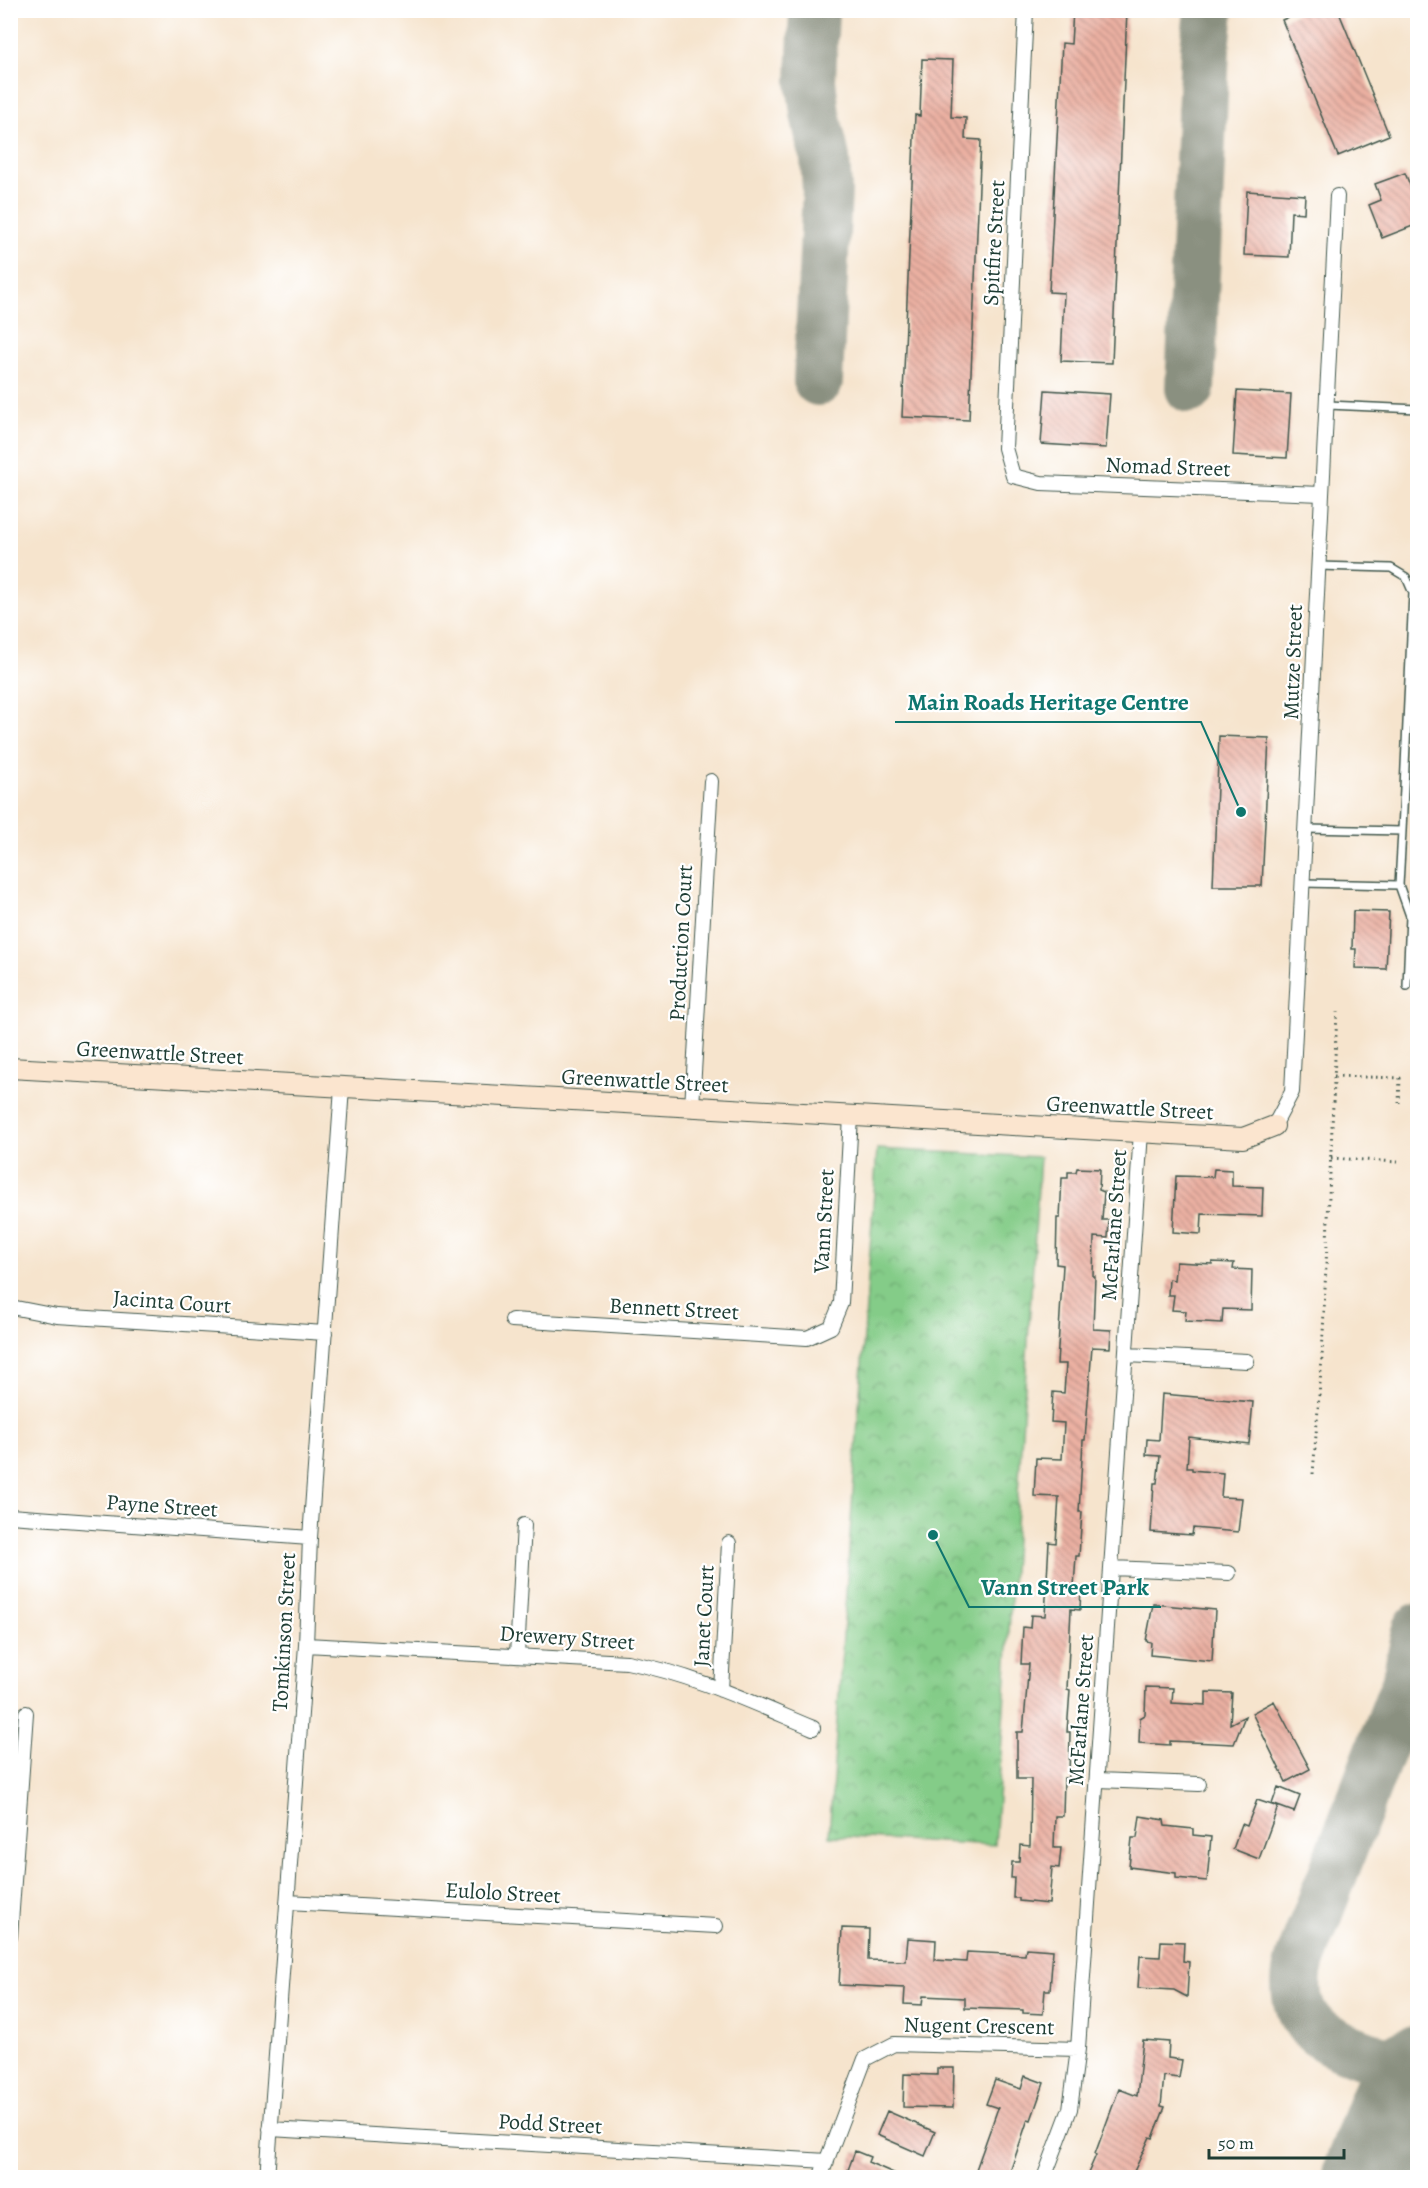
<svg xmlns="http://www.w3.org/2000/svg" width="1428" height="2188" font-family="Alegreya,serif">
  <style>
    .park { fill: url(#park-crowns); stroke: #52845e; stroke-width: 1.5 }
    .lines { fill: none; stroke-linecap: round; stroke-linejoin: round }
    .taxiway { stroke: #8a9080; stroke-width: 50 }
    .runway { stroke: #8a9080; stroke-width: 122 }
    .building { fill: url(#building-back-hatch) }
    .lane-casing { stroke: #3f564b; stroke-width: 10 }
    .street-casing { stroke: #3f564b; stroke-width: 16 }
    .secondary-casing { stroke: #3f564b; stroke-width: 22 }
    .path { stroke: #3f564b; stroke-width: 3; stroke-dasharray: 1.5 4.5; stroke-linecap: butt }
    .lane { stroke: #fff; stroke-width: 7 }
    .street { stroke: #fff; stroke-width: 14 }
    .secondary { stroke: #fbe5cf; stroke-width: 20 }
    .labels { text-anchor: middle; dominant-baseline: central; stroke-width: 4.5; stroke-linejoin: round; paint-order: stroke }
    .street-label { font-size: 22px; fill: #1f3d34; stroke: #fff }
    .leader { fill: none; stroke: #0f766e; stroke-width: 2 }
    .callout-dot { fill: #0f766e; stroke: #fff; stroke-width: 2 }
    .callout-label { font-size: 24px; text-anchor: middle; font-weight: bold; fill: #0f766e; stroke: #fff; stroke-width: 4.5; stroke-linejoin: round; paint-order: stroke }
  </style>
  <defs>
    <pattern id="park-crowns" width="20" height="18" patternUnits="userSpaceOnUse" patternTransform="scale(1.5)"><rect width="20" height="18" fill="#84cc88"/><path d="M2 6a3 3 0 1 1 6 0M12 15a3 3 0 1 1 6 0" fill="none" stroke="#6ba770"/></pattern>
    <pattern id="building-back-hatch" width="6" height="6" patternUnits="userSpaceOnUse" patternTransform="scale(1.5)"><rect width="6" height="6" fill="#ebb0a2"/><path d="M-1 5l2 2M0 0l6 6M5-1l2 2" fill="none" stroke="#be9085"/></pattern>
  </defs>
  <rect width="100%" height="100%" fill="#fff"/>
  <filter id="ink" filterUnits="userSpaceOnUse"><feTurbulence type="fractalNoise" baseFrequency=".0167" numOctaves="2"/><feDisplacementMap in="SourceGraphic" scale="12" xChannelSelector="R" yChannelSelector="G"/><feConvolveMatrix kernelMatrix="1 2 1 2 8 2 1 2 1" color-interpolation-filters="sRGB"/></filter>
  <filter id="wash" filterUnits="userSpaceOnUse"><feTurbulence type="fractalNoise" baseFrequency=".008" numOctaves="4" result="noise"/><feDisplacementMap in="SourceGraphic" scale="24" xChannelSelector="R" yChannelSelector="G"/><feGaussianBlur stdDeviation="1.35" result="paint"/><feColorMatrix in="noise" values="0 0 0 0 0 0 0 0 0 0 0 0 0 0 0 0 0 1.4 0 .05"/><feComposite in="paint" operator="in"/></filter>
  <g filter="url(#wash)">
    <rect width="100%" height="100%" fill="#f6e4cd"/>
    <path class="park" d="M877,1149L1040,1157L995,1845L829,1836Z"/>
    <g class="lines">
      <path class="taxiway" d="M814,10L811,81L815,114L825,158L827,190L818,381
        M1190,388L1205,49L1209,10
        M1382,2178C1389,2158 1408,2118 1407,2099C1407,2044 1323,2062 1301,2010C1294,1993 1295,1977 1300,1960L1406,1683L1418,1628"/>
      <path class="runway" d="M1383,2178L1418,2087"/>
    </g>
    <g id="blocks">
      <path class="building" d="M1073,10H1127L1112,363L1061,361L1064,293L1049,292L1062,43L1071,44Z
        M1305,10H1338L1389,135L1338,156L1282,20Z
        M922,59L953,60L951,117L966,118L965,139L981,140L969,420L902,417L915,115L920,116Z
        M1405,173L1418,205V224L1382,238L1369,205L1381,200L1375,184Z
        M1247,191L1305,195L1304,213L1291,212L1289,257L1244,255Z
        M1045,390L1110,394L1106,448L1041,444Z
        M1237,391L1291,394L1287,458L1233,455Z
        M1219,736L1269,738L1262,886H1213Z
        M1353,911L1389,912L1386,969L1355,968L1356,949H1352Z
        M1077,1168L1100,1169L1099,1190L1104,1192L1102,1220H1109L1108,1238L1094,1237L1093,1276H1095L1093,1329L1111,1330L1110,1348L1092,1347L1085,1440H1083L1079,1512H1082L1079,1556H1076L1074,1587H1081L1080,1610L1071,1609L1067,1689L1070,1690L1067,1732H1070L1069,1778H1064L1063,1816H1055L1054,1848H1061L1059,1868L1052,1867L1049,1904L1019,1901V1898H1013L1014,1878H1011L1012,1862H1019L1020,1845L1030,1846L1031,1779H1017V1732H1023L1029,1664H1021L1023,1627L1030,1628L1031,1615L1045,1616L1049,1542L1056,1543L1059,1497L1034,1496L1036,1458L1062,1459L1064,1423L1051,1422L1053,1392L1064,1393L1066,1364H1057L1063,1265L1056,1264L1057,1218H1060L1062,1178H1068V1172H1076Z
        M1214,1169L1232,1170V1186L1263,1187L1262,1216L1202,1214L1201,1234L1173,1232L1176,1176L1213,1177Z
        M1176,1262L1212,1264V1262L1234,1263L1233,1269L1252,1270L1251,1310L1223,1309L1222,1323L1185,1321L1186,1311L1172,1310L1174,1295H1168L1169,1279L1174,1280Z
        M1162,1394L1253,1402L1249,1444L1189,1437L1187,1468H1192V1470L1223,1473L1221,1497L1242,1498L1238,1532L1193,1528L1192,1535L1151,1532L1154,1483H1157L1160,1456L1146,1455L1147,1439L1159,1440Z
        M1153,1604L1215,1610L1212,1661L1150,1655L1151,1642L1146,1641Z
        M1146,1687L1173,1688L1172,1703L1206,1705V1692L1232,1693L1230,1724L1245,1716L1234,1744L1170,1741V1745L1139,1743L1140,1718L1145,1715Z
        M1274,1701L1310,1769L1286,1782L1252,1713Z
        M1278,1787L1300,1796L1294,1812L1272,1804Z
        M1257,1800L1278,1807L1259,1859L1233,1849L1242,1824L1247,1826Z
        M1140,1816L1164,1820L1165,1826L1193,1829V1835L1211,1837L1207,1881L1176,1878V1873L1129,1867L1132,1838H1137Z
        M842,1928L869,1929L868,1960L906,1961L908,1938L936,1940L935,1960L966,1962L967,1952L1025,1955L1026,1948L1053,1950L1050,1990H1045L1043,2014L1023,2013V2010L965,2008V1998L923,1996L922,2005L904,2004L905,1988L839,1985Z
        M1161,1941L1184,1942L1183,1961L1189,1962L1187,1997L1174,1990L1138,1988L1140,1956L1160,1957Z
        M1143,2040L1169,2042L1168,2058L1182,2060L1179,2078L1164,2076L1161,2106L1165,2107L1153,2138L1150,2137L1131,2178H1086L1096,2155L1095,2154L1119,2089L1137,2096Z
        M937,2068H954L953,2108L903,2107L904,2074L937,2075Z
        M1025,2076L1044,2083L1031,2120L1028,2119L1008,2178H973L998,2108L986,2104L995,2080L1021,2089Z
        M887,2111L935,2132L925,2156L877,2135Z
        M855,2151L870,2157L868,2162L905,2178H867L848,2170Z"/>
    </g>
  </g>
  <g filter="url(#ink)">
    <use href="#blocks" fill-opacity="0" stroke="#3f564b" stroke-width="1.5"/>
    <g class="lines">
      <g class="lane-casing">
        <path id="lane" d="M1328,405L1418,409
          M1318,566L1391,568L1406,577L1413,593L1402,831
          M1303,883L1399,885L1402,831L1306,829
          M1399,885L1410,916L1407,986"/>
      </g>
      <g class="street-casing">
        <path id="street" d="M1026,10L1005,448L1013,476L1041,483L1322,494
          M692,1107L711,781
          M1274,1126L1292,1092L1337,196
          M16,1308L57,1316L325,1333
          M512,1320L807,1338L831,1327L841,1303L851,1116
          M1127,1355L1247,1361
          M10,1516L310,1538
          M1112,1568L1229,1573
          M306,1645L627,1662C692,1674 753,1703 813,1728
          M517,1655L524,1525
          M721,1690L729,1543
          M1098,1780L1199,1784
          M288,1902L716,1926
          M10,1937L26,1713
          M270,2129L827,2161
          M267,2178L306,1645L310,1538L342,1088
          M820,2178L865,2059L894,2044L1078,2049
          M1044,2178L1070,2109L1078,2049L1141,1132"/>
      </g>
      <g class="secondary-casing">
        <path id="secondary" d="M10,1068L1243,1138L1274,1126"/>
      </g>
      <path class="path" d="M1334,1076L1400,1078L1399,1103
        M1331,1158L1398,1162
        M1313,1474L1322,1357L1337,1012"/>
      <use href="#lane" class="lane"/>
      <use href="#street" class="street"/>
      <use href="#secondary" class="secondary"/>
    </g>
  </g>
  <g class="labels">
    <g class="street-label">
      <text transform="translate(994 243) rotate(-87)">Spitfire Street</text>
      <text transform="translate(1168 467) rotate(2)">Nomad Street</text>
      <text transform="translate(1293 662) rotate(-88)">Mutze Street</text>
      <text transform="translate(681 943) rotate(-87)">Production Court</text>
      <text transform="translate(160 1053) rotate(3)">Greenwattle Street</text>
      <text transform="translate(645 1081) rotate(3)">Greenwattle Street</text>
      <text transform="translate(1130 1108) rotate(3)">Greenwattle Street</text>
      <text transform="translate(824 1221) rotate(-87)">Vann Street</text>
      <text transform="translate(1114 1225) rotate(-86)">McFarlane Street</text>
      <text transform="translate(172 1302) rotate(4)">Jacinta Court</text>
      <text transform="translate(674 1309) rotate(3)">Bennett Street</text>
      <text transform="translate(162 1506) rotate(4)">Payne Street</text>
      <text transform="translate(704 1616) rotate(-87)">Janet Court</text>
      <text transform="translate(284 1632) rotate(-87)">Tomkinson Street</text>
      <text transform="translate(567 1638) rotate(4)">Drewery Street</text>
      <text transform="translate(1081 1710) rotate(-86)">McFarlane Street</text>
      <text transform="translate(503 1893) rotate(3)">Eulolo Street</text>
      <text transform="translate(979 2026) rotate(1)">Nugent Crescent</text>
      <text transform="translate(550 2124) rotate(3)">Podd Street</text>
    </g>
  </g>
  <path class="leader" d="M1241 812L1201 722H895M933 1535L969 1607H1161"/>
  <g class="callout-dot">
    <circle cx="1241" cy="812" r="6"/>
    <circle cx="933" cy="1535" r="6"/>
  </g>
  <g class="callout-label">
    <text x="1048" y="710">Main Roads Heritage Centre</text>
    <text x="1065" y="1595">Vann Street Park</text>
  </g>
  <rect width="1428" height="2188" fill="none" stroke="#fff" stroke-width="36"/>
  <path d="M1209 2149v9h135v-9" fill="none" stroke="#1f3d34" stroke-width="3"/>
  <text x="1218" y="2149" font-size="18" fill="#1f3d34" stroke="#ffffff" stroke-width="4.5" paint-order="stroke">50 m</text>
</svg>
